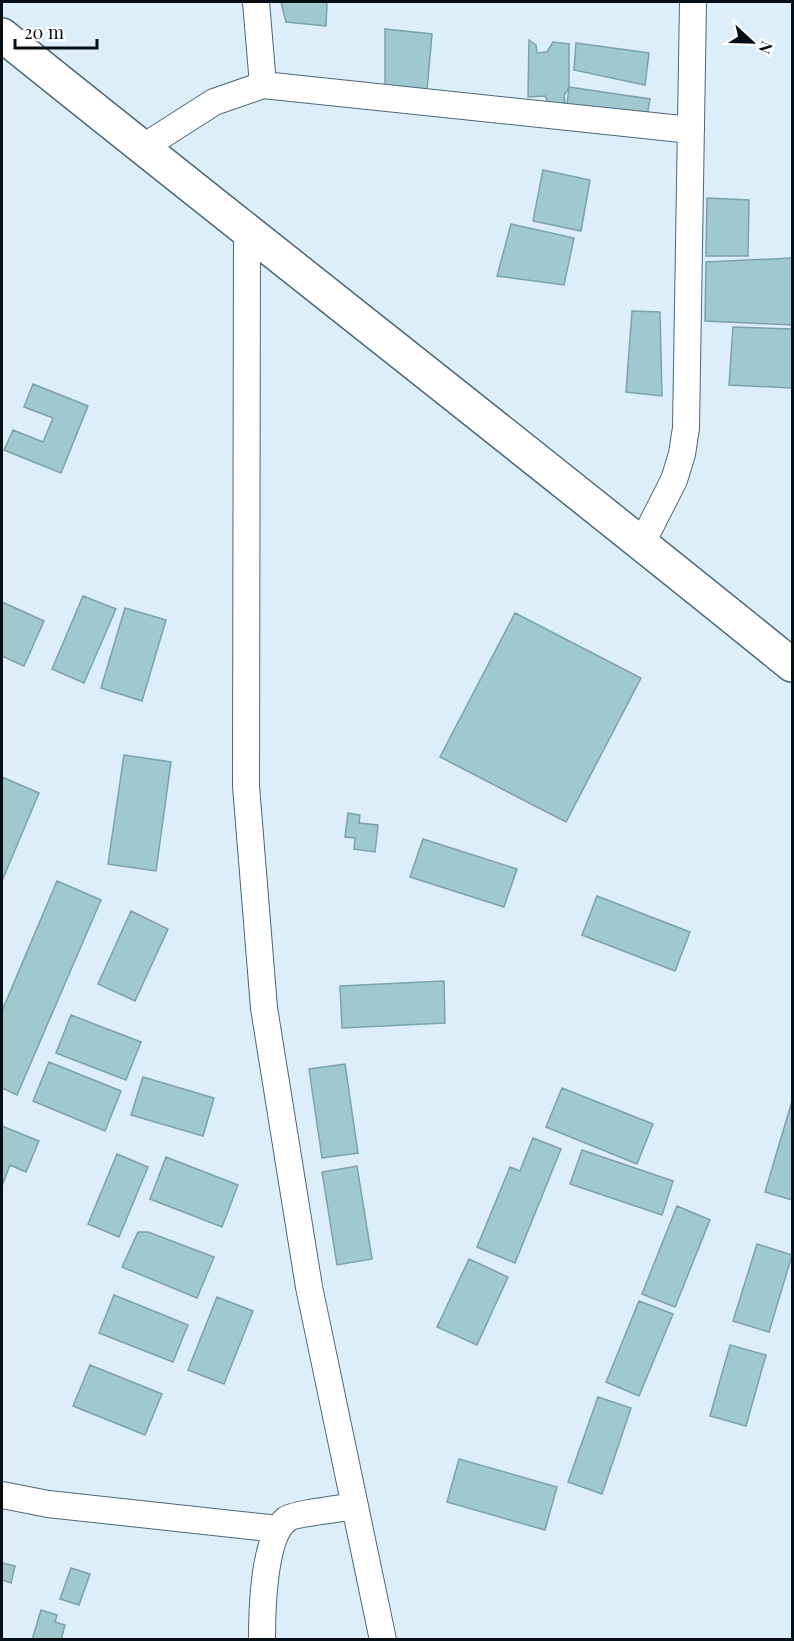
<svg xmlns="http://www.w3.org/2000/svg" width="794" height="1641" font-family="'Playfair Display',serif">
  <style>
    .building { fill: #a0c8cf; stroke: #7ba2a8; stroke-width: 1.5 }
    .lines { fill: none; stroke-linecap: round; stroke-linejoin: round }
    .street-casing { stroke: #4b6879; stroke-width: 28 }
    .secondary-casing { stroke: #4b6879; stroke-width: 36 }
    .street { stroke: #fff; stroke-width: 26 }
    .secondary { stroke: #fff; stroke-width: 33 }
  </style>
  <rect width="100%" height="100%" fill="#dbeefa"/>
  <path class="building" d="M281,2H327L326,26L286,22Z
    M385,29L432,34L427,90L385,88Z
    M529,40L536,45L537,53L547,52L553,42L569,44V87L564,96L565,102L551,108L545,96L528,97Z
    M576,43L649,53L645,85L574,70Z
    M569,87L650,99L646,122L566,113Z
    M543,170L590,180L581,231L533,221Z
    M707,198L749,200L748,256H706Z
    M511,224L574,238L564,285L497,276Z
    M792,258V325L705,321L706,262Z
    M632,311L660,312L662,396L626,392Z
    M733,327L792,329V388L729,385Z
    M33,384L88,406L61,473L4,450L13,430L43,442L53,418L24,407Z
    M83,596L116,609L84,683L52,669Z
    M2,602L44,621L24,666L2,656Z
    M125,608L166,620L142,701L101,688Z
    M515,613L641,678L566,822L440,757Z
    M124,755L171,762L156,871L108,864Z
    M2,777L39,793L2,881Z
    M348,813L360,815L359,823L378,825L375,852L354,849L355,838L345,837Z
    M423,839L517,869L504,907L410,877Z
    M57,881L101,900L17,1095L2,1088V1011Z
    M597,896L690,932L675,971L582,935Z
    M131,911L168,929L135,1001L98,984Z
    M444,981L445,1023L342,1028L340,986Z
    M71,1015L141,1042L126,1080L56,1053Z
    M49,1062L121,1091L105,1131L33,1101Z
    M345,1064L358,1153L322,1158L309,1069Z
    M143,1077L214,1098L203,1136L131,1115Z
    M562,1088L653,1124L637,1164L546,1127Z
    M792,1101V1200L765,1192Z
    M2,1126L39,1141L26,1172L10,1165L2,1186Z
    M533,1138L561,1149L515,1263L477,1247L510,1167L520,1171Z
    M582,1150L673,1181L662,1215L570,1184Z
    M117,1154L148,1167L119,1237L88,1224Z
    M166,1157L238,1185L222,1227L150,1199Z
    M357,1166L372,1259L337,1265L322,1172Z
    M677,1206L710,1220L675,1307L642,1294Z
    M138,1232H148L214,1257L197,1298L122,1267Z
    M757,1244L792,1255L769,1332L733,1321Z
    M469,1259L508,1277L477,1345L437,1327Z
    M114,1295L188,1325L173,1362L99,1333Z
    M217,1297L253,1311L224,1384L188,1370Z
    M639,1301L673,1314L639,1396L606,1382Z
    M730,1345L766,1355L746,1426L710,1416Z
    M90,1365L162,1394L145,1435L73,1406Z
    M598,1397L631,1408L602,1494L568,1482Z
    M459,1459L557,1487L545,1530L447,1502Z
    M2,1563L15,1566L11,1583L2,1580Z
    M71,1568L90,1574L79,1605L60,1599Z
    M41,1610L57,1615L55,1622L65,1625L61,1640H32Z"/>
  <g class="lines">
    <g class="street-casing">
      <path id="street" d="M256,2L263,85
        M142,148L214,102L263,85L691,130
        M247,230L246,786L264,1008L309,1287L383,1640
        M642,543L674,480L682,454L686,428L693,2
        M2,1495L48,1504L278,1529
        M262,1640C262,1612 263,1536 287,1519C293,1514 344,1508 355,1506"/>
    </g>
    <g class="secondary-casing">
      <path id="secondary" d="M2,35C264,246 531,453 792,665"/>
    </g>
    <use href="#street" class="street"/>
    <use href="#secondary" class="secondary"/>
  </g>
  <rect width="794" height="1641" fill="none" stroke="#040e14" stroke-width="6"/>
  <g transform="translate(752 42) rotate(112)" stroke="#ffffff" stroke-width="4.5" paint-order="stroke">
  <path d="M0-4.5L10 22L0 15L-10 22Z" fill="#040e14"/>
  <text y="-9" font-size="16" font-weight="bold" text-anchor="middle" fill="#040e14">N</text>
  </g>
  <path d="M15 39v9h82v-9" fill="none" stroke="#040e14" stroke-width="3"/>
  <text x="24" y="39" font-size="18" fill="#040e14" stroke="#ffffff" stroke-width="4.5" paint-order="stroke">20 m</text>
</svg>
